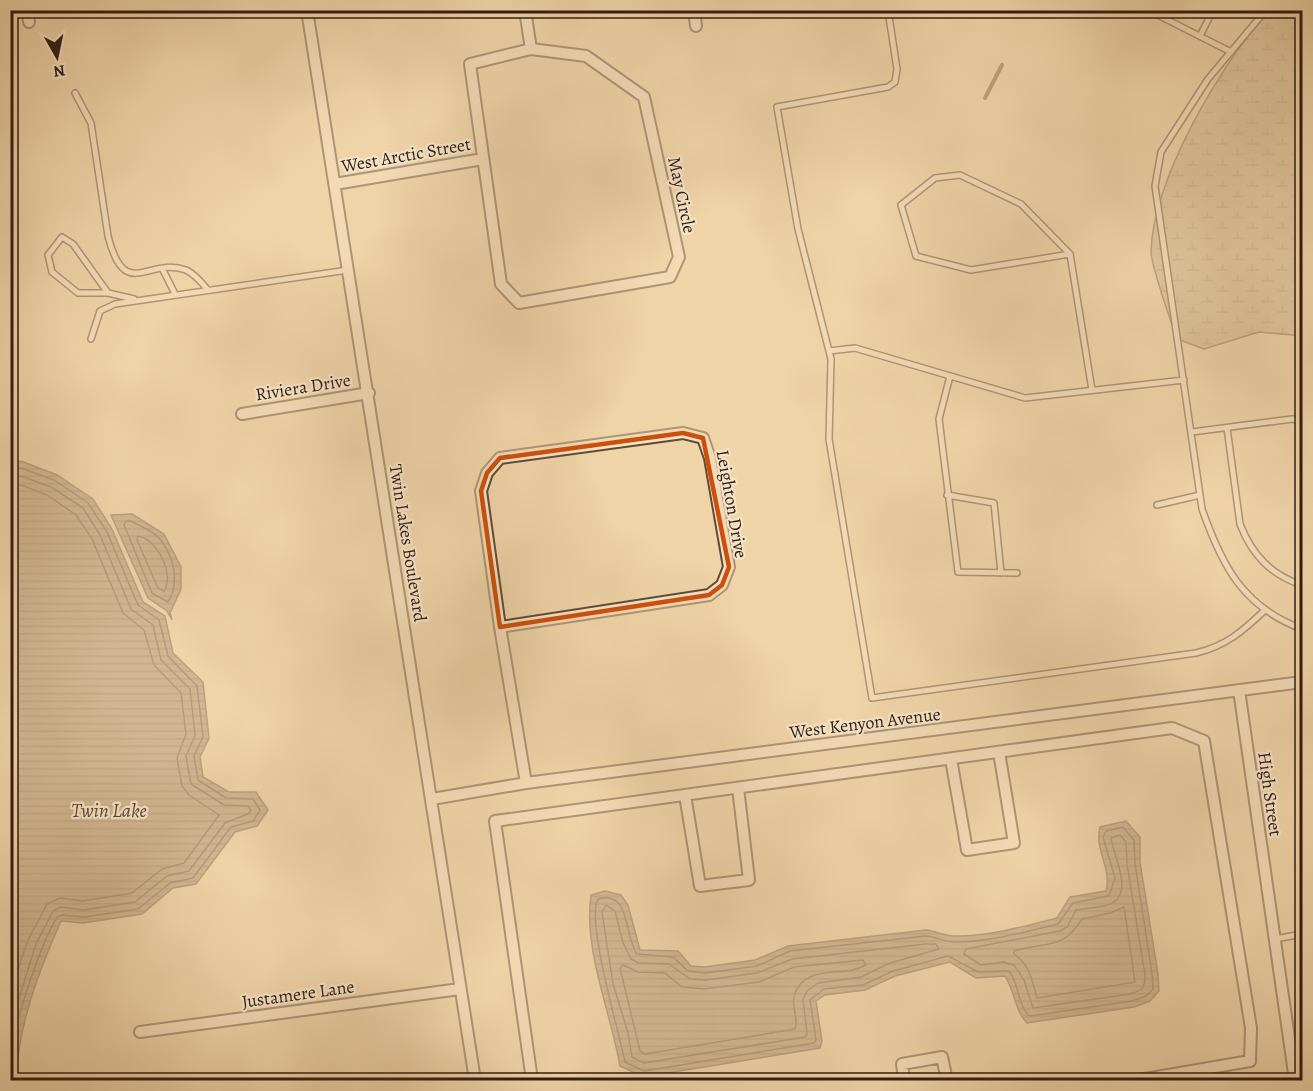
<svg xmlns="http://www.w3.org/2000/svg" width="1313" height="1091" font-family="Alegreya,serif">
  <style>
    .wetland { fill: url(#wetland-marsh); stroke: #806851; stroke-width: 1.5 }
    .water { fill: url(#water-rules); stroke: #7c654e; stroke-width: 1.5 }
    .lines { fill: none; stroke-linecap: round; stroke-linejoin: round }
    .shore { stroke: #6f5844; stroke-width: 1.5 }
    .stream { stroke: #7c654e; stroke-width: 4 }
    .lane-casing { stroke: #604a38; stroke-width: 8 }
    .street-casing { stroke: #604a38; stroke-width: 14 }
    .lane { stroke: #f5e3c6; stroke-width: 5 }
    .street { stroke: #f5e3c6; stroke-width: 10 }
    .marked { fill: none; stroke: #cc500d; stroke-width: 4.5; stroke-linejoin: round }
    .labels { text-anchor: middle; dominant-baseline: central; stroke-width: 4.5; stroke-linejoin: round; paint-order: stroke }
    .street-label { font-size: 18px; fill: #301c13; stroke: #f5e3c6 }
    .water-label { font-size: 20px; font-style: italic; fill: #5c4635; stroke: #f5e3c6 }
  </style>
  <defs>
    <pattern id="wetland-marsh" width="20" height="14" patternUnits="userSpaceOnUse" patternTransform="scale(1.5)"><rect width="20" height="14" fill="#cfb58f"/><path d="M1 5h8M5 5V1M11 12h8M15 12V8" fill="none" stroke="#b29b7a"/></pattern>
    <pattern id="water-rules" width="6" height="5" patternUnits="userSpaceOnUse" patternTransform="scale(1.5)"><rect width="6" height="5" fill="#ae9575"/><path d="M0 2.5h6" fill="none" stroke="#8e795f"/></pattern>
  </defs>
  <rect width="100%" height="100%" fill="#efd4a8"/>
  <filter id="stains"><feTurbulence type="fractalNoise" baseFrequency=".00333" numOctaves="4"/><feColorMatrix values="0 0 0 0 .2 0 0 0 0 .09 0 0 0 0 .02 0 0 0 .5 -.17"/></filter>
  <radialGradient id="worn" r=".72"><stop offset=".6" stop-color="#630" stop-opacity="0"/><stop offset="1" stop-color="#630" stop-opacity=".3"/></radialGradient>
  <path class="wetland" d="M1268,11H1302V336L1259,332L1204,349L1177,339C1171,321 1151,267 1151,251C1154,177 1220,66 1268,11Z"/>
  <path class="water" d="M21,461L57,475L93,499L112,529L143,602L165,616L173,653L203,682L209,738L200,757L203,777L229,792H256L268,810L257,826L235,832L196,884L173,888L142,914L83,923L61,921C39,970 18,1026 16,1080H11L10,464Z
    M132,514L164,534L181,567V589L170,613L172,620L167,611L148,598L111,515Z
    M1126,821L1140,837V862L1158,974L1159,991L1150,1001L1134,1007L1027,1023C1014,1009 1015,991 1005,976L976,978L950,962L895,976L865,990L825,995L816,1001L822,1041L820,1048L643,1077L620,1066C611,1013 583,949 591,895L605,891L621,895L628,905L640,950L678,951L691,966L705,967L755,960L788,946L926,930C937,931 946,937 958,936C990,936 1025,926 1057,918L1070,897L1106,891C1112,868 1094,850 1100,827Z"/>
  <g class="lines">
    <path class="shore" d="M10,470L21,468L54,480L88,503L107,532L138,605L159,620L168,656L197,686L203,737L194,756L198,780L226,798L253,799L260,810L253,821L231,827L193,878L170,883L138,909L84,917L62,915L57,917C39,948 12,1028 10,1063
      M10,477L21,476L51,487L83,508L100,535L131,609L153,625L161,660L190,689L195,735L186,756L191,784L224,805L248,806L251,810L248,814L225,823L189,871L167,876L135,902L83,910L61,907L53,911L36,944L10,1027
      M10,486L21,485L47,495L76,515L92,539L123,613L144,630L154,665L181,693L186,734L177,758L182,786L189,795L219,815L184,863L162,869L132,893L83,901L60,898L47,904L28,940L10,992
      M126,521H131C140,526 154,531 160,539C174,557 180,582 168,602L152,593L124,525Z
      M138,536C157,539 175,574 164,591L158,588L137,540Z
      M1123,827L1134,840L1135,863L1152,974L1153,989L1146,996L1132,1001L1030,1016C1017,1006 1020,985 1009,971L978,972L948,956L893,971L863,985L824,989L810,1000L816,1040L814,1043L644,1071L625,1062C619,1031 586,922 598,899C631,889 624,937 637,954L673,957L688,971L705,973L757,966L790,951L926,936C938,937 946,943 958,942C991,941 1026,932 1058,924L1073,903L1109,896L1115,878L1103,837L1106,831Z
      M1120,835L1126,842L1127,864L1145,975C1145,988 1143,990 1130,994L1033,1008L1024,980L1014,965L1004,962L981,965L964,954L966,949L1060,931L1067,927L1076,910C1087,908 1099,908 1110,904C1135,894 1113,855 1111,838Z
      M606,905L615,911L623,943L631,959L639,963L669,964L690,979L706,980L757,973L792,959L926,944H936L939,949L890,963L861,977L818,983L807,991L803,999L807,1034L805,1037L644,1063L632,1057L628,1033L613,984L602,912Z
      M1124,907L1135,982L1037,998C1032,980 1030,965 1014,954V951C1047,941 1062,951 1082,919L1110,913Z
      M863,960L866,965C844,978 807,963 795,993C790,1005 799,1018 795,1029L645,1054L640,1051L620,968L623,965L638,972L665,973L682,987L704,989L759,982L794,967Z"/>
    <path class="stream" d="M985,98L1002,65"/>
    <g class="lane-casing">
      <path id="lane" d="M888,10L897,69L895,82L888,87L777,107L798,229L831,359L829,439L872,698L1196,653C1226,646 1243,631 1265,610
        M1148,10L1231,52
        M1266,10L1208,79L1161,152L1155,186L1202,509C1222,566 1243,607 1302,629
        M1200,36L1213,10
        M75,93L91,123L108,236C125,303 148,256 186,270C195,274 201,282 207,289
        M1070,254L971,270L916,256L901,205L935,178L960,175L1021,204L1070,254L1092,390
        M163,270L175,294
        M108,293L73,244L62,237L48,255L52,272L78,293H108L134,299
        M91,339L100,311L115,304L348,270
        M829,351L855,348L1025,398L1184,380
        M950,376L939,419L958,572L1017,573
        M1227,428L1240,524C1252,555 1271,575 1302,585
        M1192,432L1292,419L1302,421
        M947,495L994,503L1001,573
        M1157,505L1200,495
        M1275,939L1302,934"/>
    </g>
    <g class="street-casing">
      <path id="street" d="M27,10L29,22
        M307,10L475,1080
        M525,10L531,49
        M694,10L696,26
        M531,49L586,56L644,97L679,257L670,277L519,303L501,284L470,64Z
        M335,184L483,159
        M242,414L369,393
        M683,433L703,438L710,458L729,567L722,585L709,595L500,627L481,491L487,473L500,458Z
        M500,627L526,783
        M1239,690L1295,1080
        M951,759L967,850L1014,843L999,752
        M685,795L700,886L749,880L738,788
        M432,799L526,783L1302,682
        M140,1032L460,989
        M532,1080L495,821L1172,728L1204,741L1251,1028L1250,1061L1139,1080
        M904,1080L902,1064L942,1057L947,1080"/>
    </g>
    <use href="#lane" class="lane"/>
    <use href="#street" class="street"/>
  </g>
  <path d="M0 0H1313V1091H0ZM683,433L703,438L729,567L722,585L709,595L500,627L481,491L487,473L500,458Z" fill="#efd4a8" fill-opacity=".55" fill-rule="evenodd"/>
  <path class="marked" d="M683,433L703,438L729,567L722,585L709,595L500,627L481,491L487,473L500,458Z"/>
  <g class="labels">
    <g class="street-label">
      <text transform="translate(406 155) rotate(-10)">West Arctic Street</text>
      <text transform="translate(682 195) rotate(78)">May Circle</text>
      <text transform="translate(303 387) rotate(-9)">Riviera Drive</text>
      <text transform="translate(732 504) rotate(80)">Leighton Drive</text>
      <text transform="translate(408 543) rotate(81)">Twin Lakes Boulevard</text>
      <text transform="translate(865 723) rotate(-7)">West Kenyon Avenue</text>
      <text transform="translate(1270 794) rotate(82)">High Street</text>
      <text transform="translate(298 994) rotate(-8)">Justamere Lane</text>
    </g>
    <g class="water-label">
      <text x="109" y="810">Twin Lake</text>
    </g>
  </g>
  <rect width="1313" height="1091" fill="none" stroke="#efd4a8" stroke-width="36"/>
  <rect x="12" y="12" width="1289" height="1067" fill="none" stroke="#301c13" stroke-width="3"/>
  <rect x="18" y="18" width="1277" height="1055" fill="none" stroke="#301c13" stroke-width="1.5"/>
  <g transform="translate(57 57) rotate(171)" stroke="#f5e3c6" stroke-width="4.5" paint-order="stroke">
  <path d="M0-4.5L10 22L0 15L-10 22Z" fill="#301c13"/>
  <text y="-9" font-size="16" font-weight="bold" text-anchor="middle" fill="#301c13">N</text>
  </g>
  <rect width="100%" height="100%" filter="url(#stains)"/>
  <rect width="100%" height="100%" fill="url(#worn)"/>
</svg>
